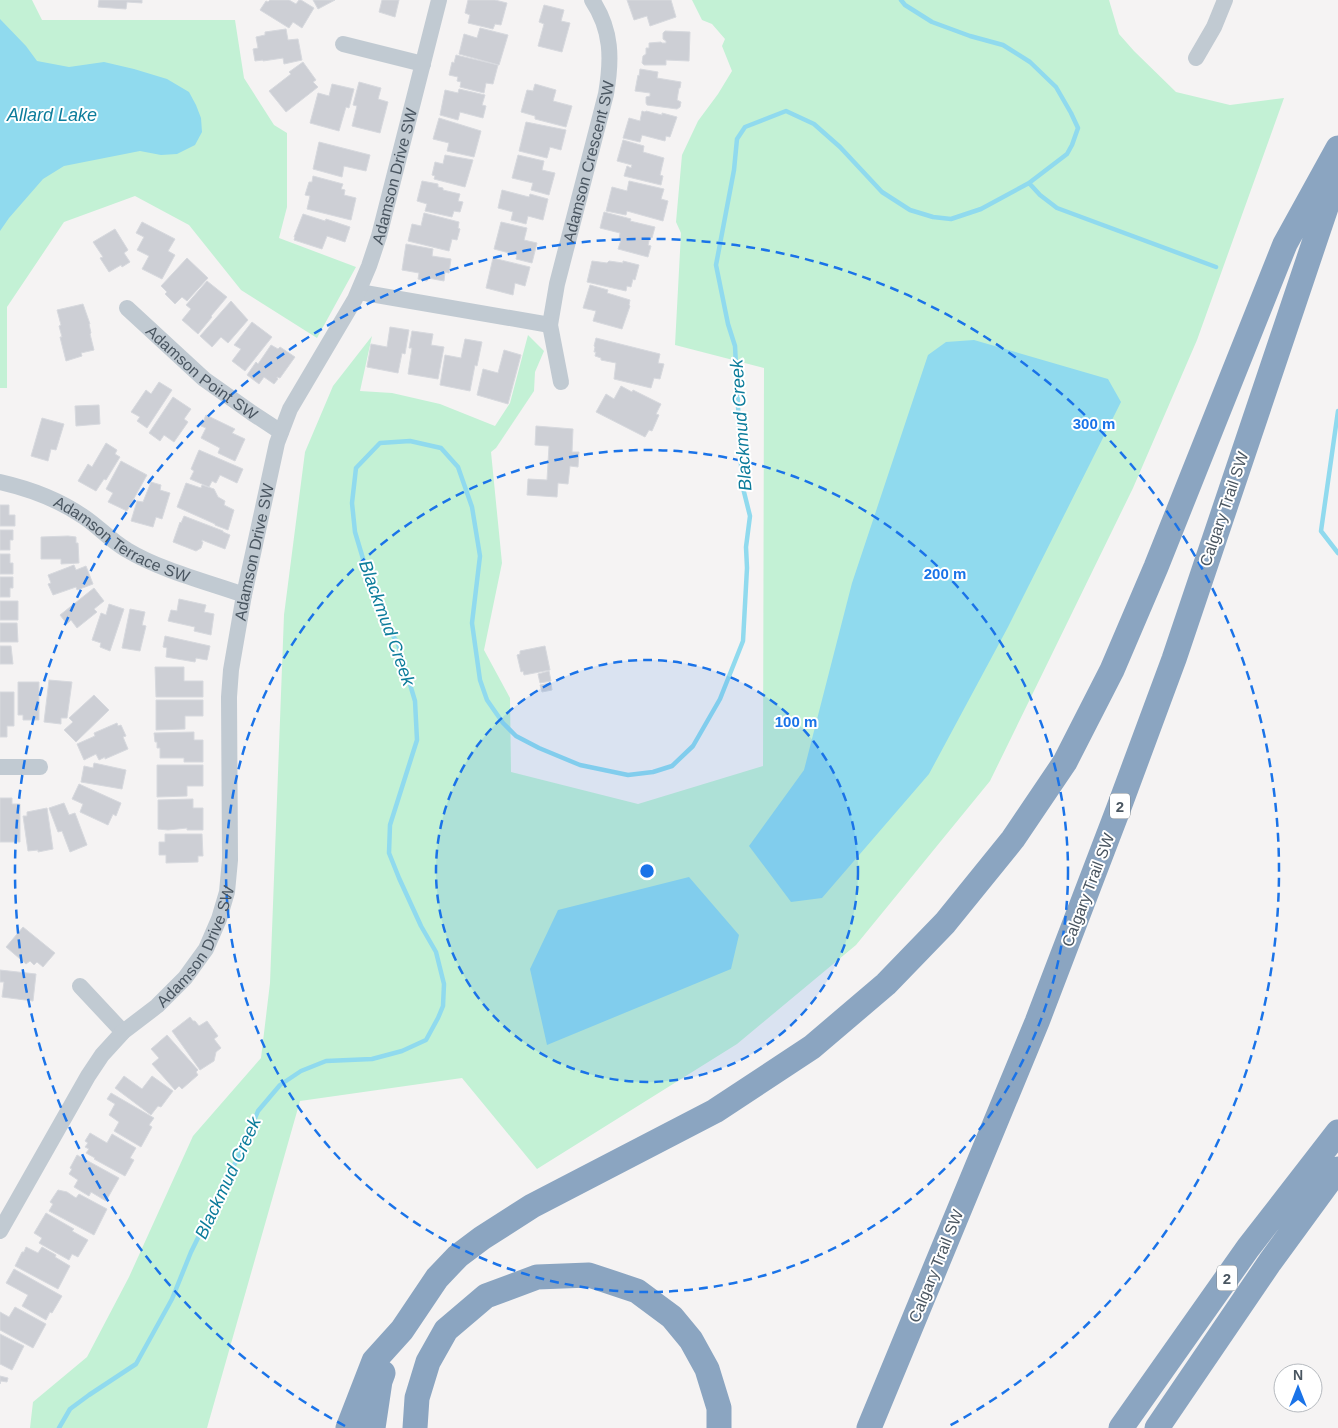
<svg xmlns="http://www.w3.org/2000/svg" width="1338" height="1428" font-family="Arial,sans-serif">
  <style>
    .green { fill: #c3f1d5 }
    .water { fill: #90daee }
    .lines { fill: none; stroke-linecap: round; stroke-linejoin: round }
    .stream { stroke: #90daee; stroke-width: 4.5 }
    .building { fill: #cdcfd5; stroke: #d7d9de }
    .minor { stroke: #c1cad2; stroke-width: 16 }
    .highway { stroke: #8ba5c1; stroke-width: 25 }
    .ring { fill: none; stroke: #1a73e8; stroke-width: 2.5; stroke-dasharray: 9 6 }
    .labels { text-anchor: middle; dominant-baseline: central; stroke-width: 4; stroke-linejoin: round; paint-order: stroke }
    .shield { fill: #fff; stroke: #808990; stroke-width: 1 }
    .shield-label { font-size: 15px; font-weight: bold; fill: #4a5661 }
    .street-label { font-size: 16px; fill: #4a5661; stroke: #fff }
    .water-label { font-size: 18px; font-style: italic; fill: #0c7c9b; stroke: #fff }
    .centre { fill: #1a73e8; stroke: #fff; stroke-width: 2.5 }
    .ring-label { font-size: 15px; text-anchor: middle; font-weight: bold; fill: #1a73e8; stroke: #fff; stroke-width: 4; stroke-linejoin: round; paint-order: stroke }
  </style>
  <rect width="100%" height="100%" fill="#f5f3f3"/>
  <path class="green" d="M0,0H32L42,20H235L244,78L274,125L287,133V207L279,238L356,267L317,338L241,290L189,225L135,196L64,222L7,307V388H0Z
    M692,0H1109L1119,34L1134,51L1176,92L1230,105L1284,98L1197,340L1133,488L990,781L856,945L737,1044L537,1169L462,1078L300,1101L207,1428H30L33,1402L87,1357L129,1277L193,1136L261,1058L270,983L284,615L305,452L333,386L372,336L360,391L392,393L440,404L495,426L510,403L528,335L544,351L535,372L534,391L496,448L491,452L502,563L484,650L510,698L511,772L638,804L763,766L764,368L675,345L681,233L676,222L682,155L698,121L718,94L732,71L722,46L725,39L712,24L702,20Z"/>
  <path class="water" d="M0,19L26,46L37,61L69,67L104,62L134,69L167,79L189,92L196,105L201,118L202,132L195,145L177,154L161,155L140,151L64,166L43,179L9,218L0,231Z
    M974,340L1108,379L1121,402L1008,627L929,774L822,898L791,902L749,846L804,770L852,583L928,355L946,342Z
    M689,877L739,935L731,969L547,1045L530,969L558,910Z"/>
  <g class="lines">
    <path class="stream" d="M1029,183L1040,195L1057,208L1216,267
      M1338,411L1321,531L1338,553
      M59,1428L70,1409L89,1395L136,1364L172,1299L191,1252L244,1145L258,1111L280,1085L301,1071L326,1061L372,1059L402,1051L426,1040L438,1018L443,1006L444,984L436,952L421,926L399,878L389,853L390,825L417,740L415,701L398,644L379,612L355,532L352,503L356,468L380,443L410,441L441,448L458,467L472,507L480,556L472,623L480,680L487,700L503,723L516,736L539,748L580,765L628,775L653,772L672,766L693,746L720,699L743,641L747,568L746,547L750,516L742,484L735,346L728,324L716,265L734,170L737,139L745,127L786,111L814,124L840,147L882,192L910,210L933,217L951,219L981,209L1029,183L1067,154L1072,145L1078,128L1071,113L1056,87L1030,62L1003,45L970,36L932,22L905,5L901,0"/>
  </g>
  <path class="building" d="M99,0H142V3L127,2L126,9L98,7Z
    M270,0H289L296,4L299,0H301L314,8L302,28L293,22L289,28L260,10L266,1L268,2Z
    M313,0H335L318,9Z
    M382,0H399L395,17L379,12Z
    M468,0H495L507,3L501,25L495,24L493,29L468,23L470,15L465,13Z
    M627,0H671L676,17L650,26L647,16L634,20Z
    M544,5L564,10L561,21L570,23L562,52L538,46L544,24L539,22Z
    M480,28L508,35L499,65L459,54L464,34L477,38Z
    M286,29L288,40L298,39L302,60L284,64L283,58L263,61V60L255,61L253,49L258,48L256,37L265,35V32Z
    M665,31L690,32L689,61L666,60V65H644L642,63L643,56L646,54V48H649V43L661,42L662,43H666V41L663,39V33Z
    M456,55L498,65L493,84L486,83L484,93L460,87L461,82L457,81L458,77L449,75L452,62L454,63Z
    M303,62L316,80L313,82L318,87L286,112L269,91L291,74L289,72Z
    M640,69L658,72L657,78L681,82L680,88H679L677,100L681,102L680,107L677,109L647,105L646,103V97L650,96V93L635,91L638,75L639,76Z
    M359,82L381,88L378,99L388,102L380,133L352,126L357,106L353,105Z
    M332,84L354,89L349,108L346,107L339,131L310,123L318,93L329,96Z
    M535,84L556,90L553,101L572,106L566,127L535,119V116L521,112L527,90L533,91Z
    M459,89L485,95L482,105L486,106L483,118L460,112L458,120L440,115L445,90L458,93Z
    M642,111L645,112L646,111L662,115V113L677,117L670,137L666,136L665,141L642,135L640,142L623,138L629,118L640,121Z
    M439,118L481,131L474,157L447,151L449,143L433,139Z
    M526,122L566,130L561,150L550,147L547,158L519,151Z
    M623,140L644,146L643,152L664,158L660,175L663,176L661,185L624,176L627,166L631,168L632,165L617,161Z
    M319,142L370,155L366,171L344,166L342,177L313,169Z
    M445,155L473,160L465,187L434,179L435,176L432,175L435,162L443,164Z
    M518,155L544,161L542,170L555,173L549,195L531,190L533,183L512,178Z
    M313,176L343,184L341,189L345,190L344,195L356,198L351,220L307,209L310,196L305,195L309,182H312Z
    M422,181L438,184V187L443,188V190L460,194L458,201L463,202L460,212L454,211L452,217L425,211L427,204L417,201Z
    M629,181L664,189L661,199L668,201L663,221L627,211L626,215L606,211L612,187L627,191Z
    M502,190L529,197L530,194L548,199L543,220L528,216L526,224L511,220L513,212L498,208Z
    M604,212L631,219L630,221L655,227L652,238L650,237L648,245L651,246L648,257L618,249L621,240L619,239L620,233L600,228Z
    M424,213L459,222L458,228L460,229L457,240L452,239L449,251L408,241L412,224L421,226Z
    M303,214L325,221L326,219L350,227L345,242L327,236L322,249L294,240L295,237H294Z
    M142,222L175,239L168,251L175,255L162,279L142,269L149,256L137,250L144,237L136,233Z
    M501,222L527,228L524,240L537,243L532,263L516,259L517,255L494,249Z
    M115,229L128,250L124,253L130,262L122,267L121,265L109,272L100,258L103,257L93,242Z
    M406,244L433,249L432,256L451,259L449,273L445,272L444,281L428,278L427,281L418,279L419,273L402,270Z
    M187,258L208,278L187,301L182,297L175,304L165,294L167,292L161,286Z
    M493,258L530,267L525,286L515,283L513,295L486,288Z
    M592,261L607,263L609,261L623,263V261L639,265L635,280L633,279L631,287L627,286L626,291L587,282Z
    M207,281L227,297L211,316L212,317L198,334L182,320L191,309L186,305Z
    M590,285L608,290L607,293L630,300L629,305L630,306L622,329L593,321L596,311L583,308Z
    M231,301L248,320L228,343L221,337L212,347L200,336Z
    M83,304L90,324H89L91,333L90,334L94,350L81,353L82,356L66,361L60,337H62L59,326L61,325L57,310Z
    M252,322L272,337L245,371L232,361L241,349L234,345Z
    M390,327L409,330L405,354L402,353L398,373L367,367L371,344L387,347Z
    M412,331L433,334L431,345L444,347L438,379L408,374L412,348H409Z
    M596,338L660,354L658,363L664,364L660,379L654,378L651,388L614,379L616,363L601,360V358L595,356L596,352H594L595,347L594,346Z
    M465,339L482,342L477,366L475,365L470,391L440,385L445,355L461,358Z
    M271,345L278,349L280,347L295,357L280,378L277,377V378L278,379L274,384L264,377L259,384L247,375L256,362L258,364Z
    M504,350L521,355L508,404L477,395L483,369L498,373Z
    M159,382L172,390L147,428L137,421L140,417L131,412L146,390L151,394Z
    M621,386L632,392L633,390L661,404L656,414L659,415L652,431L649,430L645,437L596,412L606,394L614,399Z
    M173,397L191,409L184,419L188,422L174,442L164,435L160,441L149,433Z
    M99,405L100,424L76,426L75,406Z
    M206,415L235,429L232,433L245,439L235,461L218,453L220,448L201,438L206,428L201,426Z
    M42,418L64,424L56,450L51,449L48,461L31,456Z
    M536,426L573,429L572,452H579L578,467L570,466L568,484L558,483L557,497L527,495L528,479L547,480L549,446L535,445Z
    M106,443L117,450L115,454L120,457L106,480L104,479L96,491L78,481L88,464L92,467Z
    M199,450L243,469L237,483L220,475L216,483L212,481L209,487L190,479L194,471L191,469Z
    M121,461L147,475L127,511L108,502L113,493L106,489Z
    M151,482L161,485L160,490L170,493L162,519L156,517L153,527L131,521L137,501L143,502Z
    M186,483L201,488L202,485L214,489L218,497L225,501L224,505L234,510L228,530L215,525V524L177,507Z
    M0,505H9V515H15V526H0Z
    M184,516L223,531V532L230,535L225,549L202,540V542H203L201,548L196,551L173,542L180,522L181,523Z
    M0,530H13V540H10V550H0Z
    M68,536L76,537V543H78L79,563L61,564V559H41V537Z
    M0,554H10V563H13V574H0Z
    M74,565L76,570L86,566L93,584L77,590L76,587L53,595L48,584L51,583L48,575Z
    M0,577H13V588H10V597H0Z
    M94,588L104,601L94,609L97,612L77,628L71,620L67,624L60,615Z
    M179,599L206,605L204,612L214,614L211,635L194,631L195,627L168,621L171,610L177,611Z
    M0,601H18V620H0Z
    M109,604L124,609L110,651L100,647L101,643L92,640L101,613L106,615Z
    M130,609L145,612L142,625L146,626L140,651L122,648Z
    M0,623H17L18,642H0Z
    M165,636L210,646L207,660L196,658L195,662L166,657L167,648L163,647Z
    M0,646H11L13,664H0Z
    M545,646L550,670L524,675L523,671L521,672L517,655L520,654V651Z
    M155,667H184V681H203V697H156Z
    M549,671L551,681L540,683L538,674Z
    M49,680L72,682L67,718H61V724L44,722Z
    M18,682H39V720H23V715H18Z
    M551,683L552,690L542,692L540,685Z
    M0,692H14V726H7V737H0Z
    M94,695L109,710L76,742L64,730L73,722L69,718Z
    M156,700H203V716H185V729L156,730Z
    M117,723L118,726L121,725L126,736L123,737L128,749L105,759V757L99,760L96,754L84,760L77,744L95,736L94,733Z
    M194,732V740H203V762H184V758H160V748H157V742H155L154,733Z
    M94,763L126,770L122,789L81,782L84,766L93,768Z
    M157,765H203V786H187V796L157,797Z
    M79,784L121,803L116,816L113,814L108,825L80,812L83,804L72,799Z
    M0,798H12V804H20V842H0Z
    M193,799V808H203V830H187V828L168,830L158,829V800Z
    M64,803L69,815L75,813L87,845L70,852L62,831L58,832L49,808Z
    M47,808L53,849L38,852V850L28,851L23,816H27V812Z
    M165,834H202L203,856H198V862L166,863V855H159V842H165Z
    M23,927L55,953L43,967L37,962L34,965L30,961L26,964L6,947Z
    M0,970L36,974L33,1001L2,997L4,982H0Z
    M190,1017L193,1021H195L199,1026L207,1021L218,1036L214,1039L221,1048L216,1052L214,1061L200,1070L172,1031Z
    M167,1035L198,1070L196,1072L198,1075L182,1089L179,1086L175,1090L152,1064L159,1058L151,1049Z
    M124,1076L142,1089L152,1076L173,1091L161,1107L158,1106L151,1115L115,1088Z
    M111,1093L154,1118L149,1125L152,1127L141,1147L114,1131L119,1122L109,1115L115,1104L107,1099Z
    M90,1133L107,1143L112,1134L136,1148L130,1158L134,1160L125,1176L94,1159L95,1158L86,1153L89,1149L85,1147L88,1143L85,1141Z
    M77,1155L119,1178L106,1201L91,1192L89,1196L74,1187L78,1180L69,1174L72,1169L70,1168Z
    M58,1190L67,1192L76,1198L79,1194L107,1209L94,1235L49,1211L53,1204L50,1202Z
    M46,1213L74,1229L72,1231L88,1240L78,1257L72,1254L69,1260L39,1243L42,1238L34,1233Z
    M26,1247L38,1253L42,1247L56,1255L55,1257L70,1266L58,1289L15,1266L22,1252H24Z
    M14,1269L62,1296L52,1313L50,1312L46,1320L22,1306L28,1295L6,1283Z
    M15,1307L46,1324L33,1348L0,1330V1312L9,1317Z
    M0,1334L24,1346L12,1370L0,1364Z
    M0,1376L8,1378L7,1382L1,1381L0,1384Z"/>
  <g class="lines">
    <g class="minor">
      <path d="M343,44L423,64"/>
      <path d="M1196,58L1214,27L1225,0"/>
      <path id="s1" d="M359,292L550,325L557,284L606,94C612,59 612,30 592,0"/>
      <path id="s2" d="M127,308L204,379L252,413L281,432"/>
      <path d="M550,325L561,382"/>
      <path id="s3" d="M0,482C31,489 58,499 84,517C99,527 111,541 127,550C160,570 207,582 244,595"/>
      <path d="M0,767H40"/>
      <path d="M80,986L123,1032"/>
      <path id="s4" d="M0,1231L88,1076L102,1055L123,1032L157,1006L185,978L206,949L219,919L227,892L230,860L229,697L231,670L244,595L277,443L290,409L355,299L369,266L379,236L439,0"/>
    </g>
    <path class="highway" d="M348,1428L374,1361L402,1330L437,1278L458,1256L482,1238L532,1206L715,1111L812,1047L886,984L945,923L1013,839L1065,762L1112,670L1156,567L1285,244L1338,148
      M373,1428L380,1381L383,1373
      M415,1428L417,1398L428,1362L446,1330L486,1296L537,1277L589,1275L637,1291L672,1317L691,1340L707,1369L719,1408V1428
      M869,1428L1037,1022L1118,810L1174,659L1338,172
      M1121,1428L1248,1248L1338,1132
      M1157,1428L1270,1262L1338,1169"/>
  </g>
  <circle cx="647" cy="871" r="211" fill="#1a73e8" fill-opacity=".12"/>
  <g class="ring">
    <circle cx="647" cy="871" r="211"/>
    <circle cx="647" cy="871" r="421"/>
    <path d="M345 1426A632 632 0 1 1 949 1426"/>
  </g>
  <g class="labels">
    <g class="shield">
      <rect x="1110" y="793.5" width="20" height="25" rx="4"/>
      <rect x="1217" y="1265.5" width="20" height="25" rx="4"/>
    </g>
    <g class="shield-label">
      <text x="1120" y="806">2</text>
      <text x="1227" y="1278">2</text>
    </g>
    <g class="street-label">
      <text stroke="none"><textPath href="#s1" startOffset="362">Adamson Crescent SW</textPath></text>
      <text stroke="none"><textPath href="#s4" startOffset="1161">Adamson Drive SW</textPath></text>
      <text stroke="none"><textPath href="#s2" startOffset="99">Adamson Point SW</textPath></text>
      <text transform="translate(1224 509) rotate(-71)">Calgary Trail SW</text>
      <text stroke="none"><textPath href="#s3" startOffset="136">Adamson Terrace SW</textPath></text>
      <text stroke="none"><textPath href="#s4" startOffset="756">Adamson Drive SW</textPath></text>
      <text transform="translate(1088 890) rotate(-69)">Calgary Trail SW</text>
      <text stroke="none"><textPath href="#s4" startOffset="350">Adamson Drive SW</textPath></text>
      <text transform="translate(936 1266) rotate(-68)">Calgary Trail SW</text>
    </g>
    <g class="water-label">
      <text x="52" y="115">Allard Lake</text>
      <text transform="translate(741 425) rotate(-94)">Blackmud Creek</text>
      <text transform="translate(387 623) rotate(70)">Blackmud Creek</text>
      <text transform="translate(228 1178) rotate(-65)">Blackmud Creek</text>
    </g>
  </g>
  <circle cx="647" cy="871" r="8" class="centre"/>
  <g class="ring-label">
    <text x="1094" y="429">300 m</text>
    <text x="945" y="579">200 m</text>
    <text x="796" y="727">100 m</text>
  </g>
  <g transform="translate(1298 1388)"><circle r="24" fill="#ffffff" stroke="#b7bbc0"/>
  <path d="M0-4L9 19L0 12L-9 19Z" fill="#1a73e8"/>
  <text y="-8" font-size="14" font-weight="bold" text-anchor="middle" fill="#4a5661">N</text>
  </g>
</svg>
